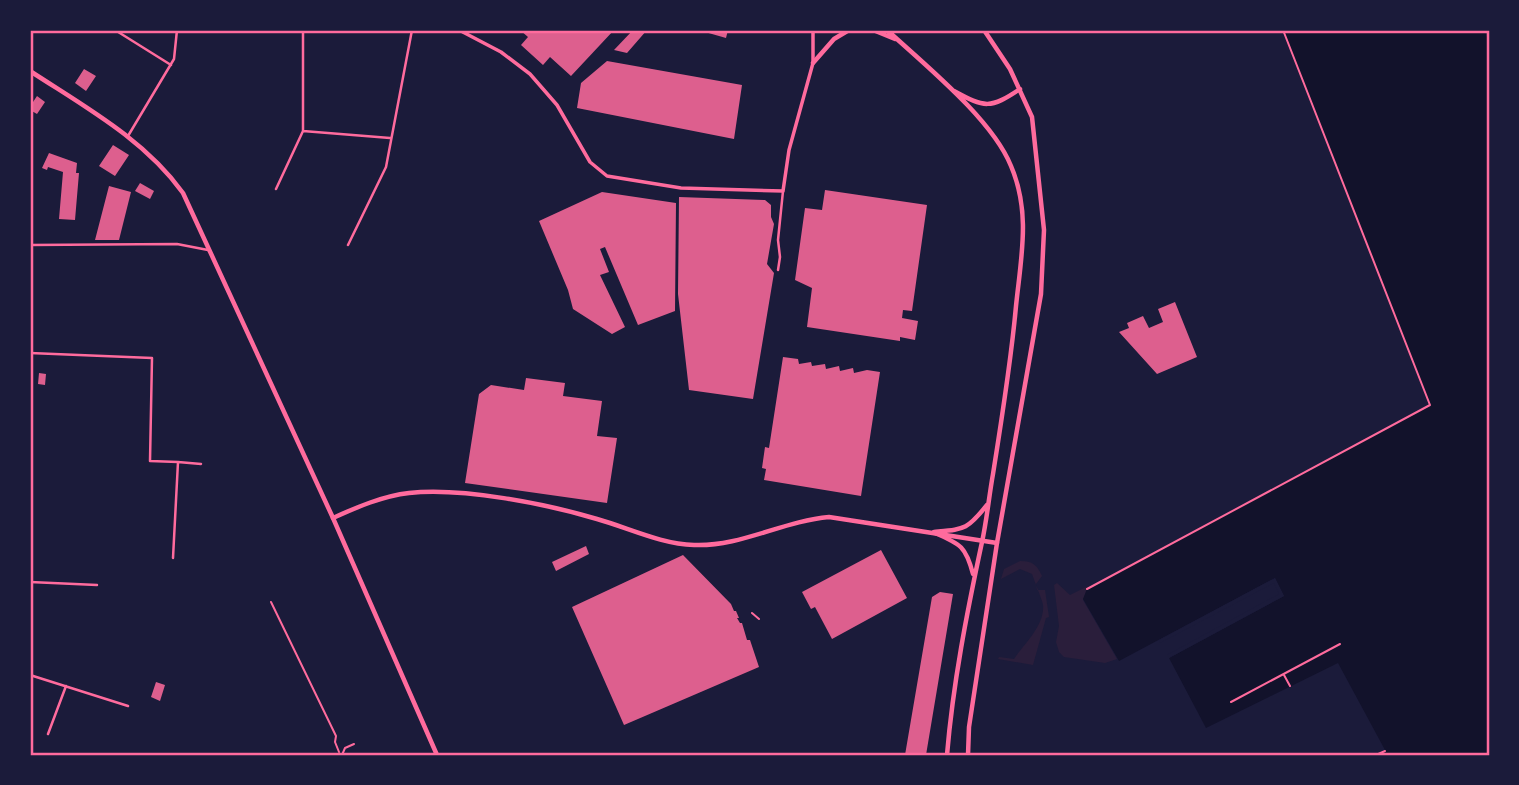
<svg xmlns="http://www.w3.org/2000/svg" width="1519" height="785" font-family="Inter,sans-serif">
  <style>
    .green { fill: #2a1e3b }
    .water { fill: #12122b }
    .pier { fill: #1b1b3a }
    .building { fill: #dd5f8e }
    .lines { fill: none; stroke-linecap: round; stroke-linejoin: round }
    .path { stroke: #ff6b9d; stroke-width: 2 }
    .service { stroke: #ff6b9d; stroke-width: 2 }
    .pedestrian { stroke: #ff6b9d; stroke-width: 2 }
    .minor { stroke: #ff6b9d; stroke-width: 2.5 }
    .tertiary { stroke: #ff6b9d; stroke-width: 3.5 }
    .secondary { stroke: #ff6b9d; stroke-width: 4.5 }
    .primary { stroke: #ff6b9d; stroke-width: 4.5 }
    .neatline { fill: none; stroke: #ff6b9d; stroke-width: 2.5 }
  </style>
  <rect width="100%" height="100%" fill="#1b1b3a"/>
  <path class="green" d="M1020,561C1033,561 1037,565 1042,576L1036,584L1037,590H1045L1049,617L1046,618L1033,665L998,659L999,657L1014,659C1024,644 1045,625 1043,605C1043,602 1034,580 1032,574L1020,569L1001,579L1004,569Z
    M1057,583L1070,595L1086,587L1087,589L1083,600L1117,659L1105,663L1064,657L1059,652L1056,642L1059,626L1054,585Z"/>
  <path class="water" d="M1283,30H1484L1489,42V755H1376L1385,750L1338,663L1206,728L1169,658L1284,596L1275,578L1119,661L1083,599L1087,589L1430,406Z"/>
  <path class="pier" d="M1275,578L1284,596L1169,658L1167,655L1279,594L1274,583L1160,643L1159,640Z"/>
  <path class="building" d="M520,30H614L571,76L550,57L543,65L521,45L528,37Z
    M633,30H647L627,53L614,50Z
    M698,30H728L726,38Z
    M607,61L742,85L734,139L577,108L581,83Z
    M84,69L96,76L86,91L75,83Z
    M37,96L45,102L37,114L30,110V104L31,105Z
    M113,145L129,155L115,176L99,166Z
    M49,153L77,163L76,173H79L75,220L59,219L63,172L48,167L47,170L42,168Z
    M140,183L154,191L150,199L135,191Z
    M109,186L131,192L119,240H95Z
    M825,190L927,205L912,311L903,310L902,318L918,321L915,340L900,337V341L807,327L812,288L795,280L805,208L822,210Z
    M602,192L676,203L675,311L638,325L605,247L600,249L609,272L600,275L625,327L612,334L573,309L568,290L539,221Z
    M679,197L765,200L771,205V217L774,224L767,264L774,273L753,399L689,390L678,294Z
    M1175,302L1197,357L1157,374L1119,332L1129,328L1127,323L1143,316L1149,328L1163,322L1158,309Z
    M783,357L798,359L799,364L811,362L812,366L825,364L826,369L839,366L840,371L853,368L854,373L867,370L880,372L861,496L764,480L766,469L762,468L765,447L769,448Z
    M39,373L46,374L45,385L38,384Z
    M526,378L565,383L563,396L602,401L597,436L617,438L607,503L465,483L479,394L491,385L524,390Z
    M586,546L589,554L556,571L552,562Z
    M881,550L907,598L832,639L815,607L811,609L802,592Z
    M683,555L731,604L734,611H736L739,618H737L740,623H742L747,640H750L759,667L624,725L572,607Z
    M940,592L953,594L926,755H905L932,597Z
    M156,682L165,685L160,701L151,697Z"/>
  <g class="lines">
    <path class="path" d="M1087,589L1430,405L1283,30
      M1284,675L1290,686
      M1231,702L1340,644
      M1376,755L1385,751"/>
    <path class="service" d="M752,613L759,619
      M342,755L345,748L354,744"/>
    <path class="pedestrian" d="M271,602L336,736L335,742L339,752"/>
    <path class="minor" d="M115,30L171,65
      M303,131L390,138
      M128,136L174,59L177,30
      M276,189L303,131V30
      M30,245L177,244L208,250
      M348,245L386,167L412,30
      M778,270L780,257L778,240L783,191
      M30,353L152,358L150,461L178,462L173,558
      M178,462L201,464
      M30,582L97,585
      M30,675L128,706
      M48,734L66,686"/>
    <path class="tertiary" d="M459,30L501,52L530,74L557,105L590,162L607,176L681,188L783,191L789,150L813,63V30"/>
    <path class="secondary" d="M333,518C357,507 383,496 409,493C461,487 547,504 597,519C629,528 661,544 694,545C740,547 783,521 829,517L997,543"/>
    <path class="primary" d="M873,30L895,39
      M887,30C925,65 992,119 1011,166C1031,213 1021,257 1016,306C1011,362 1002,418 993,474C989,496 987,519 982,542C967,612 953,683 947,755
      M813,63L834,39L849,30
      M30,71C85,107 144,139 183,193L333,518L437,755
      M954,91C985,108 990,109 1020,89
      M934,532C965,529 967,530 987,505
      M935,533C961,544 966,547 973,574
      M968,755L969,727L997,543L1041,294L1044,230L1032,117L1010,69L984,30"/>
  </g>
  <rect width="1519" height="785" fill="none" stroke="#1b1b3a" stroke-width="63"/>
  <rect x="32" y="32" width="1456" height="722" class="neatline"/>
</svg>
